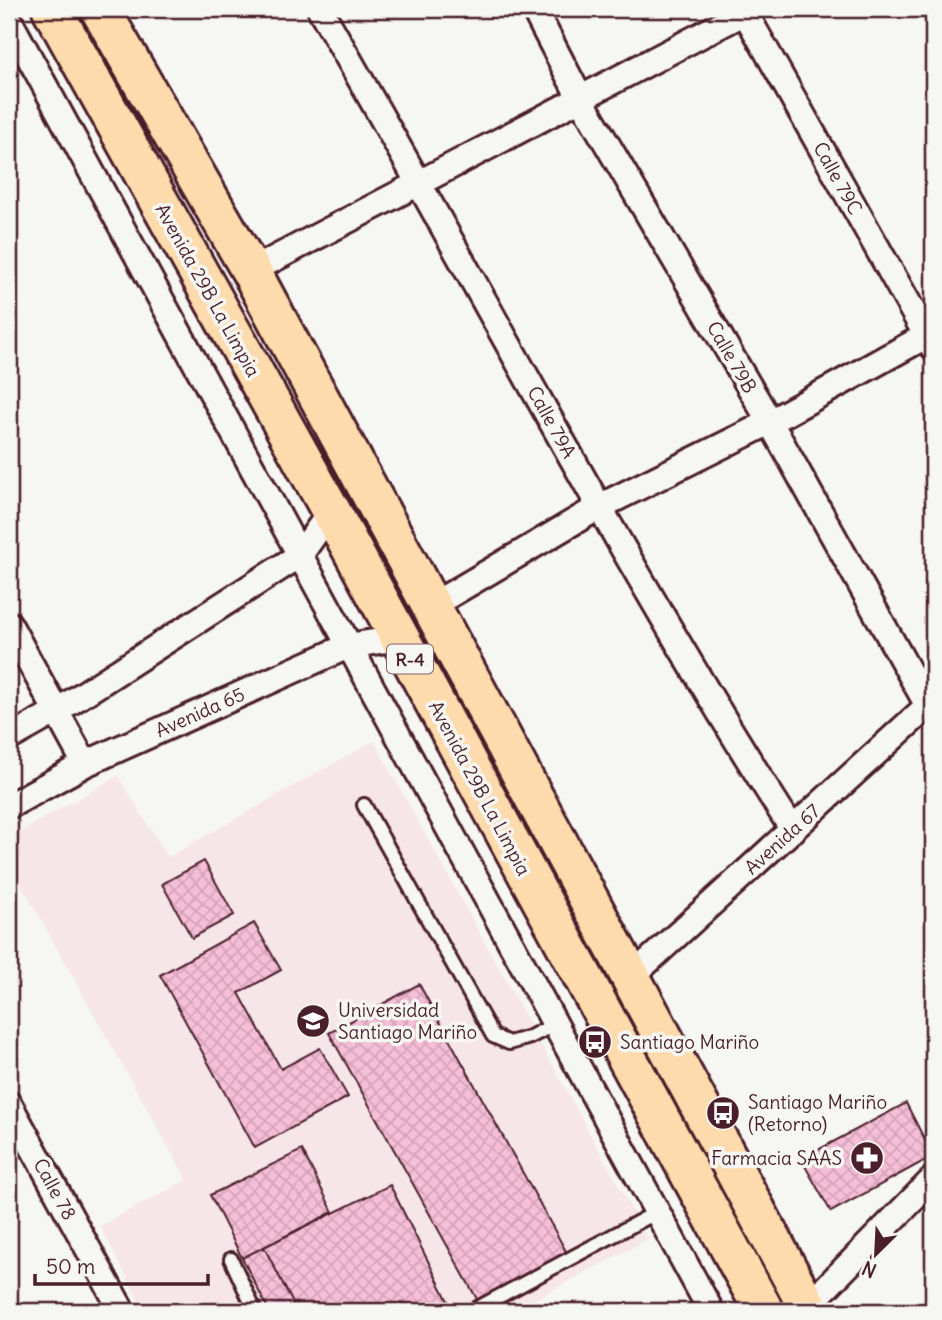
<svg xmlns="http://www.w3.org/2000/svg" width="942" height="1320" font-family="Delius,sans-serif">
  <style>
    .built { fill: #f6e6ea }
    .building { fill: url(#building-cross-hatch); stroke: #4a1f2b; stroke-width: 2 }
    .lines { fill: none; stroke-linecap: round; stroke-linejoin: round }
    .service-casing { stroke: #4a1f2b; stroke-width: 18 }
    .minor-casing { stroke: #4a1f2b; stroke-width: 30 }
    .primary-casing { stroke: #4a1f2b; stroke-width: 44 }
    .service { stroke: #f6f6f2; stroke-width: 12 }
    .minor { stroke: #f6f6f2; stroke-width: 24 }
    .primary { stroke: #fedbac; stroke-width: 38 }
    .labels { text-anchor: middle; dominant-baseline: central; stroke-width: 7; stroke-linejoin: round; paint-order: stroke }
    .shield { fill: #f6f6f2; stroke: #7e6067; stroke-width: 2 }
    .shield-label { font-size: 18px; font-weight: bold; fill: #4a1f2b }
    .street-label { font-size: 19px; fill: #4a1f2b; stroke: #f6f6f2 }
    .poi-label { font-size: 19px; fill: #4a1f2b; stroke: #f6f6f2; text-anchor: start }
  </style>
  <defs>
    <pattern id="building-cross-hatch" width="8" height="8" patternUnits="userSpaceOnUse" patternTransform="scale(1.75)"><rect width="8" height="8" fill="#f5bfd7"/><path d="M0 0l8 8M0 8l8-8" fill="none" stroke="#d4a4b9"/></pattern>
  </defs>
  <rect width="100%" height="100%" fill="#f6f6f2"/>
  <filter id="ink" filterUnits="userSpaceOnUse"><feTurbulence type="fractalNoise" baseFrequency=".0143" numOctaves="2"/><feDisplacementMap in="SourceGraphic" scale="14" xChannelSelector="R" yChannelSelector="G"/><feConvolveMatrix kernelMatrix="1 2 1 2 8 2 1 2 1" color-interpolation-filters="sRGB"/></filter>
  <g filter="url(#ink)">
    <path class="built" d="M374,741L648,1239L513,1311H144L100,1226L187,1180L9,863V838L118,776L168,857Z"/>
    <path class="building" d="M204,861L234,915L192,938L162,884Z
      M254,923L281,970L239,993L281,1069L320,1048L348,1097L255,1148L160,975Z
      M419,984L567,1253L478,1301L329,1033Z
      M906,1103L933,1156L831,1212L801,1159Z
      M302,1150L333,1212L242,1258L210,1195Z
      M390,1185L451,1307L442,1311H297L264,1247Z
      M264,1247L297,1311H269L242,1258Z"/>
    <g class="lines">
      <g class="service-casing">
        <path id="service" d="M364,805L493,1036L509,1043L530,1037L555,1024
          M231,1259L255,1311
          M472,1311L657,1212"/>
      </g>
      <g class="minor-casing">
        <path id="minor" d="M320,9C478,282 622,564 793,830
          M534,9L580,98L770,422L928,706
          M743,9L933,347
          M9,20L711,1311
          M251,271L751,9
          M431,606L599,507L770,422L933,332
          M9,624L85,764
          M9,738L57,711L300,555L331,511
          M9,806L85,764L348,646L399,638
          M631,977L933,701
          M9,1104L122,1311
          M803,1311L933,1179"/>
      </g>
      <g class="primary-casing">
        <path id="primary" d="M52,9L331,511L764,1311
          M100,9L251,271L810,1311"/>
      </g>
      <use href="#service" class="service"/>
      <use href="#minor" class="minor"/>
      <use href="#primary" class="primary"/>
    </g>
  </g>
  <defs>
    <g id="university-disc" transform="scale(1.75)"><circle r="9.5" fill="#4a1f2b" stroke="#f6f6f2"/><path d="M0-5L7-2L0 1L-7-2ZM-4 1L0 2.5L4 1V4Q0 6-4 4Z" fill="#fff"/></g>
    <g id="bus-disc" transform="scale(1.75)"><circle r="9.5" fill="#4a1f2b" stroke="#f6f6f2"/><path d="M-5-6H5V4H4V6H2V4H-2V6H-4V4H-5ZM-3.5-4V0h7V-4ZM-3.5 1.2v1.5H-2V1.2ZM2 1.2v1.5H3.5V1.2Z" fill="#fff"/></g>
    <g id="pharmacy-disc" transform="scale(1.75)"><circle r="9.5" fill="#4a1f2b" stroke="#f6f6f2"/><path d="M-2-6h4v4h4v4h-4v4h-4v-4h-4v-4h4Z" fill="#fff"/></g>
  </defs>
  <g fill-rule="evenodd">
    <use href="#university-disc" x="313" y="1021"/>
    <use href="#bus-disc" x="595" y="1042"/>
    <use href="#bus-disc" x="723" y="1113"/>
    <use href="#pharmacy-disc" x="867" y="1158"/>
  </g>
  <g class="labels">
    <rect class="shield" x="387" y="644.5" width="46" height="29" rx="5"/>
    <g class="shield-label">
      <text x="410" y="659">R-4</text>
    </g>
    <g class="street-label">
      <text transform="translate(838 178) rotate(61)">Calle 79C</text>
      <text transform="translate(208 290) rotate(61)">Avenida 29B La Limpia</text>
      <text transform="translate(732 357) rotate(60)">Calle 79B</text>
      <text transform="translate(552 422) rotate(61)">Calle 79A</text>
      <text transform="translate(200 712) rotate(-24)">Avenida 65</text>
      <text transform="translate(480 788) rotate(62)">Avenida 29B La Limpia</text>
      <text transform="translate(782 839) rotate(-42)">Avenida 67</text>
      <text transform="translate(55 1189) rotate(61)">Calle 78</text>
    </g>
    <g class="poi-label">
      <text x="338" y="1010">Universidad<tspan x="338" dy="22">Santiago Mariño</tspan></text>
      <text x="620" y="1042">Santiago Mariño</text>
      <text x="748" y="1102">Santiago Mariño<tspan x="748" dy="22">(Retorno)</tspan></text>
      <text x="842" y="1158" text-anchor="end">Farmacia SAAS</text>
    </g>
  </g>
  <rect width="942" height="1320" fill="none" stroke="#f6f6f2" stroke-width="35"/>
  <rect x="18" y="18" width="907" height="1285" fill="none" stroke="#4a1f2b" stroke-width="2.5" filter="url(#ink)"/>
  <g transform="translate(876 1254) rotate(204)" stroke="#f6f6f2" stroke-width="5" paint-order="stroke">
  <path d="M0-5L12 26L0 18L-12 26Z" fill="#4a1f2b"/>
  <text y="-10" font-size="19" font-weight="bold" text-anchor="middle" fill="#4a1f2b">N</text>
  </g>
  <path d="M35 1274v10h173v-10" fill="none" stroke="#4a1f2b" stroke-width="3.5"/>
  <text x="46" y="1274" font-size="21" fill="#4a1f2b" stroke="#f6f6f2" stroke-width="5" paint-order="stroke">50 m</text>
</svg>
